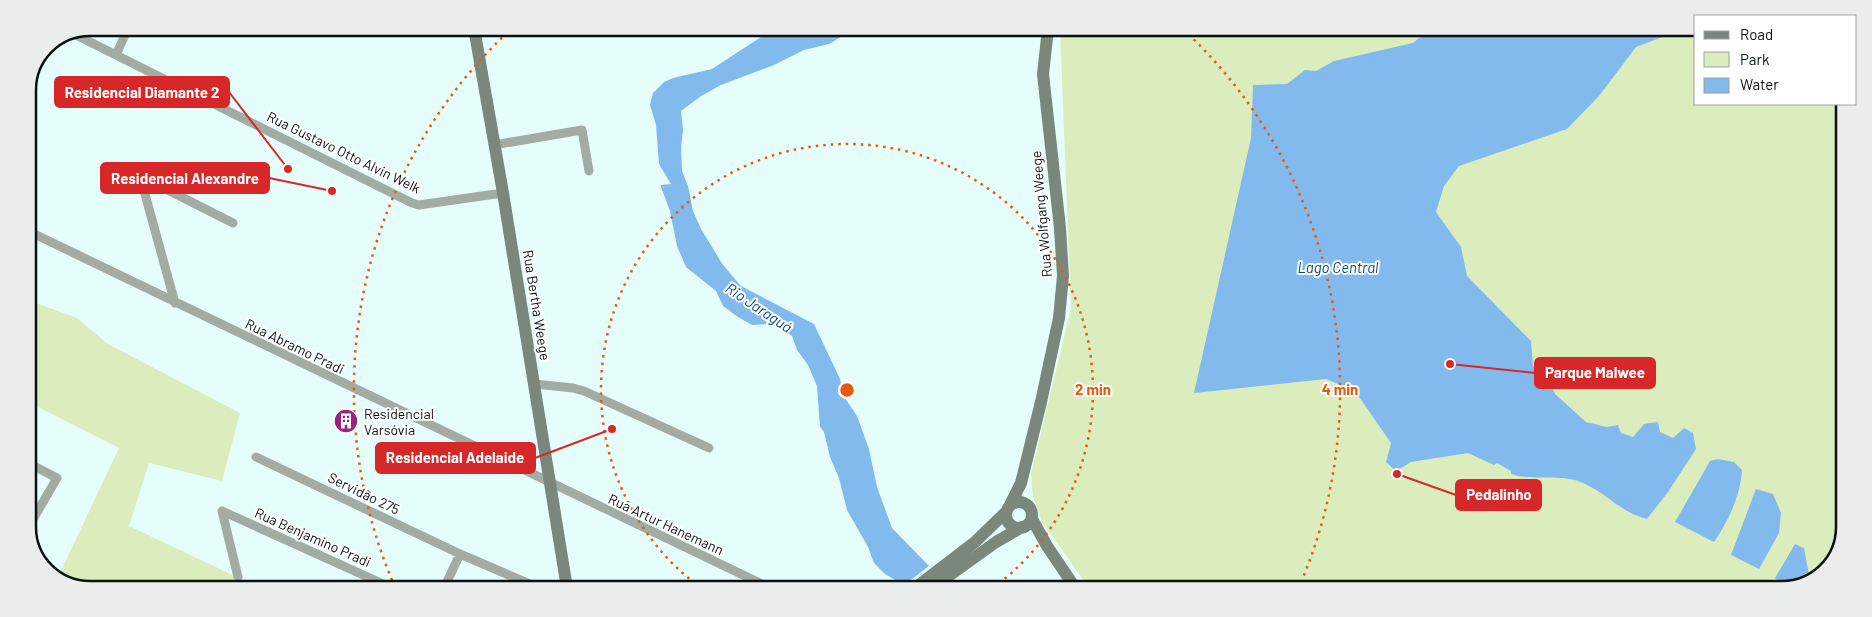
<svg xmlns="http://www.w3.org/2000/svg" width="1872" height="617" font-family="Barlow,sans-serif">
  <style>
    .green { fill: #dbedbd }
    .water { fill: #83baed }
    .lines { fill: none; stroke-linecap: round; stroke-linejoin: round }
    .street { stroke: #a2aca5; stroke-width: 9 }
    .secondary { stroke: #79877d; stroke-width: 12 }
    .ring { fill: none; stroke: #e8590c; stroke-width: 2.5; stroke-dasharray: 2.5 5 }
    .labels { text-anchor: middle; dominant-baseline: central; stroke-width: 4; stroke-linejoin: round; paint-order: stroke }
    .street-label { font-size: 14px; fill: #081311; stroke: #fff }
    .poi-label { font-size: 14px; fill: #081311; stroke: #fff; text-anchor: start }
    .water-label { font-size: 15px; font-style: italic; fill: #0d4c7b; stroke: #fff }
    .rim { fill: none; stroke: #081311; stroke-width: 2.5 }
    .centre { fill: #e8590c; stroke: #fff; stroke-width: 2.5 }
    .ring-label { font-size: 15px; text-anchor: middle; font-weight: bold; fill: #e8590c; stroke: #fff; stroke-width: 4; stroke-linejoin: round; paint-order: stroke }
    .leader { fill: none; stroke: #d62828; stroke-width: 2 }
    .callout-dot { fill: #d62828; stroke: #fff; stroke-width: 2 }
    .callout { fill: #d62828; stroke: #d62828; stroke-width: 2 }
    .callout-label { font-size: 15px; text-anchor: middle; font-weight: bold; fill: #fff }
  </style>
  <rect width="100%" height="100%" fill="#e6fefb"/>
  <path class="green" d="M1060,29L1696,30V104H1844L1842,543L1820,576L1782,589H1090L1042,522L1033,497L1031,474L1071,308Z
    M28,300L77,318L108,344L240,413L222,481L149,463L129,526L260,588L74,587L58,577L119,448L28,402Z"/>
  <path class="water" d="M786,28L863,29L851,31L829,44L804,50L774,65L721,85L701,96L681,111L683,130L681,148L682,171L688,186L693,211L701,229L723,265L741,286L814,324L840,379L845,398L857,416L869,449L877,487L892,528L929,566L904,585L885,574L874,563L868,547L847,510L839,478L830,457L824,432L820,427L817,386L808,365L797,350L792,336L780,328L768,324L752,325L738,317L723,306L716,291L686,267L677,246L670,211L661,187V185L671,184L659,164L656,125L650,105L653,93L664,82L673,78L712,69L767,33Z
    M1430,29L1681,30L1636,47L1599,96L1567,129L1459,166L1444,186L1436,212L1461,247L1467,276L1531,341L1533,366L1548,377L1555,394L1586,422L1607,427L1618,425L1621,433L1633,437L1644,424L1658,422L1660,432L1673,438L1684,428L1693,433L1696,449L1668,492L1647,519C1620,513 1604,490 1578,481C1555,474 1531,481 1511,474V471L1497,463L1494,465L1468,453L1411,462L1396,471L1386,462L1391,443L1355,391L1326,379L1194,393L1251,138L1253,85L1287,84L1305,70L1316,71L1334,61L1413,43Z
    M1718,459L1734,462L1742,470C1740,497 1729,520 1714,542L1675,522L1710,461Z
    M1756,489L1773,494L1781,513L1779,533L1759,569L1731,555Z
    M1795,544L1804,548L1810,580L1786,588L1775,578Z"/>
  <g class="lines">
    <path class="street" d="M74,34L412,203L419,205L503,193
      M116,55L128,28
      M494,145L582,130L589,171
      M140,176L175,303
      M140,176L233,223
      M28,231L770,588
      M535,384L573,388L584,391L709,448
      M256,457L460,554
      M28,463L57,478L29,526
      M222,511L392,588
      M222,511L238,577
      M444,588L460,554L539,588"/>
    <path class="secondary" d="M474,28L503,193L567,588
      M1006 515a13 13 0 1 1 26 0a13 13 0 1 1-26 0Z
      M1010,505L1021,483L1041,402L1059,318L1063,276L1060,228L1043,74L1048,29
      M1032,519L1047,546L1076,589
      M915,588L975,542L1006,512
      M932,588L996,542L1022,527"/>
  </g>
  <g class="ring">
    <path d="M701 588A246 246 0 1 1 993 588"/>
    <path d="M395 587A493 493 0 0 1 511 29M1183 29A493 493 0 0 1 1299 587"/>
  </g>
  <defs>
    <g id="building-disc" transform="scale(1.25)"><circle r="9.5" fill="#9a237e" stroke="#fff"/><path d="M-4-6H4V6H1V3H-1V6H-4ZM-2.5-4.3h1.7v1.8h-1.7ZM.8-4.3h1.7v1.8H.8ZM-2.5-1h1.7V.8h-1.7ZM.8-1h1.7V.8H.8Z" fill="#fff"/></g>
  </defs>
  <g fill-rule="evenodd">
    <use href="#building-disc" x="346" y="421"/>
  </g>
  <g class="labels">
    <g class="street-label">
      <text transform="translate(344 152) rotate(26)">Rua Gustavo Otto Alvin Welk</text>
      <text transform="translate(1041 214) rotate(-95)">Rua Wolfgang Weege</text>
      <text transform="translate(537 305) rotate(81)">Rua Bertha Weege</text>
      <text transform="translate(295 346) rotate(26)">Rua Abramo Pradi</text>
      <text transform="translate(364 493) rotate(26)">Servidão 275</text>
      <text transform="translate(666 524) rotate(25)">Rua Artur Hanemann</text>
      <text transform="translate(313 537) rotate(24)">Rua Benjamino Pradi</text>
    </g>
    <g class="poi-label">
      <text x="364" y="413">Residencial<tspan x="364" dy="16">Varsóvia</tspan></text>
    </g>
    <g class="water-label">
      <text x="1338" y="267">Lago Central</text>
      <text transform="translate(759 307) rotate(34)">Rio Jaraguá</text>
    </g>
  </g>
  <path d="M0 0H1872V617H0ZM90 36H1782A54 54 0 0 1 1836 90V527A54 54 0 0 1 1782 581H90A54 54 0 0 1 36 527V90A54 54 0 0 1 90 36Z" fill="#ebecec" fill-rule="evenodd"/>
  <path class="rim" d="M90 36H1782A54 54 0 0 1 1836 90V527A54 54 0 0 1 1782 581H90A54 54 0 0 1 36 527V90A54 54 0 0 1 90 36Z"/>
  <circle cx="847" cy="390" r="8" class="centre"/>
  <g class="ring-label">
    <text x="1093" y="395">2 min</text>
    <text x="1340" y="395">4 min</text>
  </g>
  <path class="leader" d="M288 169L229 92M332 191L269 178M1450 364L1535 373M612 429L535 458M1397 474L1456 495"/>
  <g class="callout-dot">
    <circle cx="288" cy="169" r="5"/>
    <circle cx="332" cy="191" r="5"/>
    <circle cx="1450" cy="364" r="5"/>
    <circle cx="612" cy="429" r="5"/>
    <circle cx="1397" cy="474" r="5"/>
  </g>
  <g class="callout">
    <rect x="55" y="77" width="174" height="30" rx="5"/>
    <rect x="101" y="163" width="168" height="30" rx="5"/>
    <rect x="1535" y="358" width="120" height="30" rx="5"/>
    <rect x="376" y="443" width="159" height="30" rx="5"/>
    <rect x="1456" y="480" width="85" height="30" rx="5"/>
  </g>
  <g class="callout-label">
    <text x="142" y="98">Residencial Diamante 2</text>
    <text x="185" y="184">Residencial Alexandre</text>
    <text x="1595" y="378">Parque Malwee</text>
    <text x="455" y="463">Residencial Adelaide</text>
    <text x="1499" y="500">Pedalinho</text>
  </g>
  <rect x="1694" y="15" width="162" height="90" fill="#ffffff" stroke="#9ca1a0"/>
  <rect x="1704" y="31" width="25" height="8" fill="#79877d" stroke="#9ca1a0"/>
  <text x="1740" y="40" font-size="15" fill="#081311">Road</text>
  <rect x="1704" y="52" width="25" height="15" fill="#dbedbd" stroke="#9ca1a0"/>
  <text x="1740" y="65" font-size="15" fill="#081311">Park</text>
  <rect x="1704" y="78" width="25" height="15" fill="#83baed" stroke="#9ca1a0"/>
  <text x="1740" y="90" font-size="15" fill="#081311">Water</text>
</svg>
